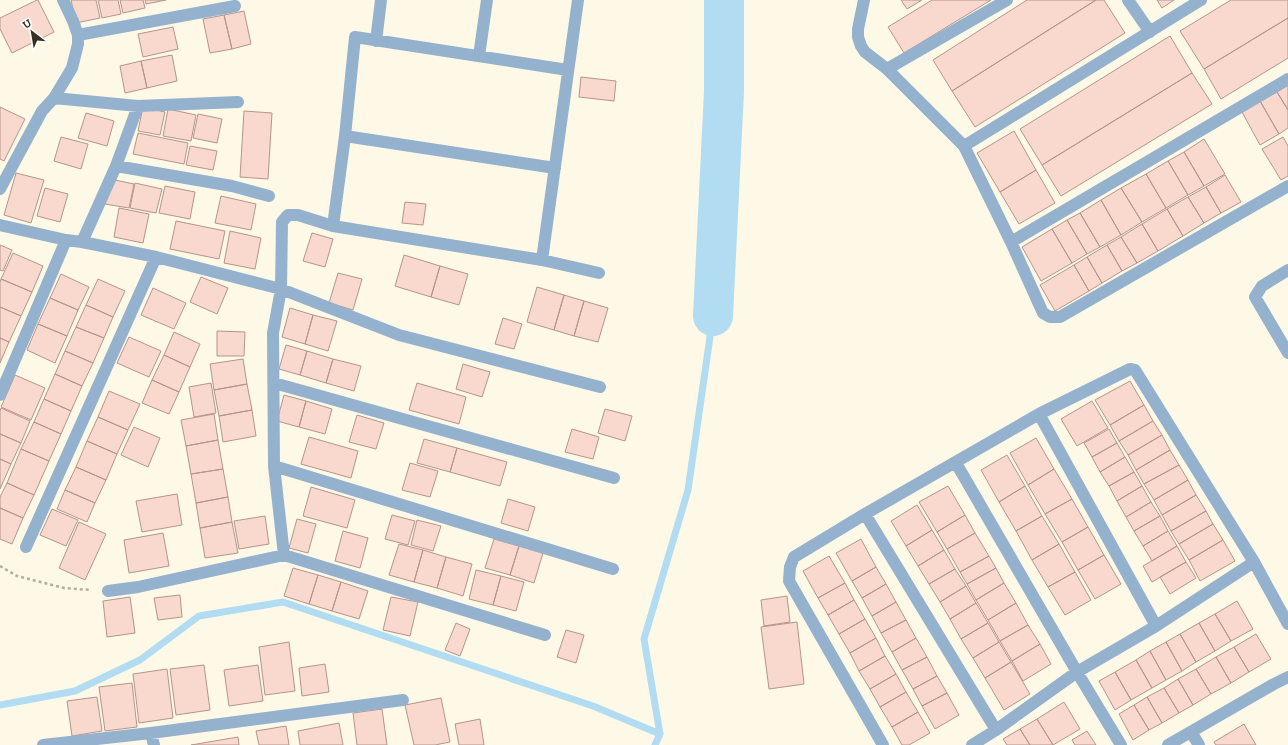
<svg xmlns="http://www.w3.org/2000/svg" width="1288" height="745" font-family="'Zilla Slab',serif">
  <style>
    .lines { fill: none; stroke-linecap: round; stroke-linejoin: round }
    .stream { stroke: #b1dcf1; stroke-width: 7 }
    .river { stroke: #b1dcf1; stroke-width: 40 }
    .building { fill: #f9d8cd; stroke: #b4958b }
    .path { stroke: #b3ae9f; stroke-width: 2.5; stroke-dasharray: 3 3; stroke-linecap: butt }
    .street { stroke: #94b1cd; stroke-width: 12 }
  </style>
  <rect width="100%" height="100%" fill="#fef9e7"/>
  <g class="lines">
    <path class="stream" d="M0,705L75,691L140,660L199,616L283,602L593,706L660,734
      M655,745L660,734L644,639L688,490L713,316"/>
    <path class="river" d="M713,316L724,91V0"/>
  </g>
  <path class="building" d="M37,0H38L54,32L12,53L0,29V18Z
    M71,0H96L100,18L76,23Z
    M98,0H118L121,14L102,18Z
    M120,0H143L145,8L123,13Z
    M145,0H166L146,4Z
    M901,0H922L907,9Z
    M932,0H991L904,53L888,27Z
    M1027,0H1096L952,91L933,60Z
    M1096,0H1104L1125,33L975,127L952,91Z
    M1157,0H1174L1162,8Z
    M1231,0H1288V18L1204,69L1180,31Z
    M244,11L251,44L232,49L224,15Z
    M224,15L232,49L210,53L203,19Z
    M1288,18V58L1221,99L1204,69Z
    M173,27L178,49L143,57L138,34Z
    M1170,36L1192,73L1042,165L1020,129Z
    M172,55L177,81L147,88L141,61Z
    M141,61L147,88L125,93L120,66Z
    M1192,73L1212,104L1061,196L1042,165Z
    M581,77L616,81L614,101L579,97Z
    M1288,85V110L1277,92Z
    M1277,92L1288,110V128L1279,134L1260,101Z
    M1260,101L1279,134L1260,145L1242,112Z
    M0,107L25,119L4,161L0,159Z
    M143,107L165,112L160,135L138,131Z
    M168,109L196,115L191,141L163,136Z
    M244,111L272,113L268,179L240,177Z
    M86,113L114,121L107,146L78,138Z
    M198,114L222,119L217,143L193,138Z
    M1014,131L1036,170L1000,192L977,153Z
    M138,133L188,143L184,164L133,154Z
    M61,137L88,144L81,169L54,161Z
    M1283,137L1288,146V176L1281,180L1262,149Z
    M1204,139L1225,174L1204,186L1184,152Z
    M190,146L217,151L213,170L186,165Z
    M1184,152L1204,186L1188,195L1168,161Z
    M1168,161L1188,195L1166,208L1146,174Z
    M1036,170L1055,203L1019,224L1000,192Z
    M16,173L44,180L31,223L4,215Z
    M1146,174L1166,208L1142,222L1121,188Z
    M1225,175L1241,202L1221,213L1206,187Z
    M110,179L134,184L129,208L105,204Z
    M135,183L162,189L156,213L130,208Z
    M165,186L195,192L190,219L159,213Z
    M1206,187L1221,213L1204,223L1188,197Z
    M45,188L68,194L60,222L37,216Z
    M1121,188L1142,222L1121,235L1101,200Z
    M221,196L256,204L251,230L215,223Z
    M1188,197L1204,223L1183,236L1167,209Z
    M1101,200L1121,235L1100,247L1080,213Z
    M405,202L426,204L423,225L402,223Z
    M119,208L149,214L143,243L114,237Z
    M1167,209L1183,236L1158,251L1142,224Z
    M1080,213L1100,247L1087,254L1067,220Z
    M1067,220L1087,254L1072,263L1052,229Z
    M176,221L225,231L219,259L170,249Z
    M1142,224L1158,251L1137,263L1121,237Z
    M1052,229L1072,263L1041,281L1022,247Z
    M230,231L261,238L255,269L224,263Z
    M312,233L333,239L325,267L303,261Z
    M1121,237L1137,263L1122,271L1107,245Z
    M0,245L12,250L3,271L0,270Z
    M1107,245L1122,271L1102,283L1087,257Z
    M13,253L43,266L32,292L1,279Z
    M404,255L440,266L431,297L395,286Z
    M1087,257L1102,283L1089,291L1074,265Z
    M1074,265L1089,291L1055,311L1040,285Z
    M440,266L468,274L459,305L431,297Z
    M338,273L362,279L353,310L329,303Z
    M61,274L89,287L78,310L50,298Z
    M201,277L228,288L217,314L190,302Z
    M1,279L32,292L21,316L0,307V282Z
    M98,279L125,291L113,317L86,305Z
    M537,287L564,295L554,330L527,322Z
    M153,288L186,303L174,329L141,315Z
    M564,295L584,301L574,336L554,330Z
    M50,298L78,310L67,336L38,324Z
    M584,301L608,308L598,342L574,336Z
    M86,305L113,317L104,338L76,327Z
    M0,307L21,316L9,342L0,338Z
    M290,308L313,315L305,344L282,337Z
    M313,315L337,321L328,351L305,344Z
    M503,318L522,324L514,349L495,344Z
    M38,324L67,336L55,363L27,350Z
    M76,327L104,338L93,363L65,351Z
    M217,331L245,332L244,356H217Z
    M174,332L200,344L190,367L164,355Z
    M129,337L161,351L149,377L117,363Z
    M0,338L9,342L0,363Z
    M286,345L307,351L300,375L279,369Z
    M65,351L93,363L82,386L55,374Z
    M307,351L333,359L326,383L300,375Z
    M164,355L190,367L179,392L152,380Z
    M243,359L247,384L214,390L210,364Z
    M333,359L361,366L354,391L326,383Z
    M463,364L490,372L482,397L456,389Z
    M55,374L82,386L71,411L44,399Z
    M15,375L45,388L31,420L1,407Z
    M152,380L179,392L169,414L142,403Z
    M1130,381L1144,405L1110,425L1095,400Z
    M211,383L216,413L194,417L189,387Z
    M417,383L466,397L459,424L409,410Z
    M247,384L252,410L219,416L214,390Z
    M109,391L140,404L128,430L98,417Z
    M284,395L306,401L299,427L277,421Z
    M44,399L71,411L61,434L34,422Z
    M306,401L332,409L325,434L299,427Z
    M1092,401L1108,428L1077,446L1061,419Z
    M1144,405L1153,421L1119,441L1110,425Z
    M1,408L30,421L21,443L0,434V411Z
    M605,409L632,416L625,441L598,433Z
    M252,410L256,436L223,442L219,416Z
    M214,414L218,440L186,446L181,420Z
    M357,415L384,423L376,449L349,442Z
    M98,417L128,430L117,454L87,441Z
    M1153,421L1162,435L1128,455L1119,441Z
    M34,422L61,434L49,461L21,449Z
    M134,427L160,438L148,467L121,455Z
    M572,429L599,437L593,459L565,452Z
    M1109,429L1117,443L1092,457L1084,443Z
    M0,434L21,443L11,464L0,459Z
    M1162,435L1170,450L1136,470L1128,455Z
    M309,437L358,451L351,478L301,464Z
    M1036,438L1054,469L1028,485L1010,453Z
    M424,439L457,448L450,472L417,463Z
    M218,440L223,469L191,474L186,446Z
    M87,441L117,454L106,480L76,467Z
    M1117,443L1125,457L1100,472L1092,457Z
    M457,448L507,462L500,486L450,472Z
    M21,449L49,461L34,495L7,483Z
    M1170,450L1179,465L1144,484L1136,470Z
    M1007,455L1025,486L999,502L981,470Z
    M1125,457L1134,472L1109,486L1100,472Z
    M0,459L11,464L0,489Z
    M410,463L438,471L430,497L402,490Z
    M1179,465L1188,480L1154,500L1144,484Z
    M76,467L106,480L95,503L65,490Z
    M223,469L228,497L196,503L191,474Z
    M1054,469L1072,499L1045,514L1028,485Z
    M1134,472L1142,486L1117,501L1109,486Z
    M1188,480L1196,495L1162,515L1154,500Z
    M7,483L34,495L23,518L0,508V497Z
    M948,486L965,515L937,532L919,502Z
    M1025,486L1042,516L1016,531L999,502Z
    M1142,486L1151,502L1126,517L1117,501Z
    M311,487L355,500L347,528L303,516Z
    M65,490L95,503L87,522L57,509Z
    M177,494L182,525L142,532L136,501Z
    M1196,495L1206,511L1171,531L1162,515Z
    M228,497L232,522L200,528L196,503Z
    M508,499L535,507L528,531L501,523Z
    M1072,499L1088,527L1062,542L1045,514Z
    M1151,502L1160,516L1134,531L1126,517Z
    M917,505L932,530L906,546L891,521Z
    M0,508L23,518L12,544L0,539Z
    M52,509L78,520L66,546L40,535Z
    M1206,511L1213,524L1179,544L1171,531Z
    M392,515L415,521L408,545L385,539Z
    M965,515L975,533L947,549L937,532Z
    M265,516L269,544L239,549L234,521Z
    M1042,516L1059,544L1032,560L1016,531Z
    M1160,516L1168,531L1143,546L1134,531Z
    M297,519L316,524L308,553L289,548Z
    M417,520L441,526L433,551L411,545Z
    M79,522L106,534L85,580L59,568Z
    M232,522L238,553L205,558L200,528Z
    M1213,524L1223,540L1189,560L1179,544Z
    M1088,527L1104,555L1078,570L1062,542Z
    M932,530L944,550L918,566L906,546Z
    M343,531L368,538L360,568L335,561Z
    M1168,531L1177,546L1152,561L1143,546Z
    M163,533L169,566L129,573L124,540Z
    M975,533L989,556L960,572L947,549Z
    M494,539L519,546L510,575L485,568Z
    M861,539L876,567L852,581L836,553Z
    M1223,540L1235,561L1200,581L1189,560Z
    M399,544L423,550L414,582L389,575Z
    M1059,544L1075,572L1048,587L1032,560Z
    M519,546L543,553L534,583L510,575Z
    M1177,546L1186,562L1152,582L1143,566Z
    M423,550L446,557L437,588L414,582Z
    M944,550L955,569L929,584L918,566Z
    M1104,555L1121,584L1095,599L1078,570Z
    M829,556L845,583L818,598L803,571Z
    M989,556L996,568L967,584L960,572Z
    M446,557L472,564L463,596L437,588Z
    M1186,562L1196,578L1170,594L1160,577Z
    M876,567L886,584L862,598L852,581Z
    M293,568L318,575L309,604L284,596Z
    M996,568L1004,583L976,600L967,584Z
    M955,569L966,586L940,602L929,584Z
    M476,570L501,576L493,605L469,599Z
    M1075,572L1091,600L1065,615L1048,587Z
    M318,575L341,582L332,611L309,604Z
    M501,576L524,582L516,611L493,605Z
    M341,582L368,591L359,619L332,611Z
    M845,583L854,600L828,615L818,598Z
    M1004,583L1016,603L988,620L976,600Z
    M886,584L896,602L872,616L862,598Z
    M966,586L976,603L950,619L940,602Z
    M180,595L182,617L158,620L154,598Z
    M787,596L790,622L764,626L761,600Z
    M130,597L135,633L107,637L103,601Z
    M391,597L418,602L410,636L383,630Z
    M854,600L865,619L839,634L828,615Z
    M1237,601L1253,629L1231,641L1215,614Z
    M896,602L906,620L881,633L872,616Z
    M976,603L988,623L961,639L950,619Z
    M1016,603L1028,625L1000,641L988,620Z
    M1215,614L1231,641L1215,651L1199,623Z
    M865,619L876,638L850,653L839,634Z
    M906,620L916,638L892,652L881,633Z
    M797,622L804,684L769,689L761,627Z
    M456,623L470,629L460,656L445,650Z
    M988,623L999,642L973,658L961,639Z
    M1199,623L1215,651L1196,662L1180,634Z
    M1028,625L1040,644L1012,661L1000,641Z
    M566,630L584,635L576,663L557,657Z
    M1180,634L1196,662L1182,671L1166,642Z
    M1256,634L1271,659L1249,672L1234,647Z
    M876,638L885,656L859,671L850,653Z
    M916,638L927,657L902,670L892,652Z
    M289,642L295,691L265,695L259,647Z
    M999,642L1011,662L985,678L973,658Z
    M1166,642L1182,671L1166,680L1150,651Z
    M1040,644L1051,664L1023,681L1012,661Z
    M1234,647L1249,672L1231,683L1216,657Z
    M1150,651L1166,680L1152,688L1136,660Z
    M885,656L896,674L870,689L859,671Z
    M927,657L937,676L913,689L902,670Z
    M1216,657L1231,683L1211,694L1196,669Z
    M1136,660L1152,688L1131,700L1115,672Z
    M1011,662L1030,694L1004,710L985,678Z
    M325,664L329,692L302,696L299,668Z
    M204,665L210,710L176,715L170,669Z
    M258,665L263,701L229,706L224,670Z
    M167,669L173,718L139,723L133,674Z
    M1196,669L1211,694L1193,705L1178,679Z
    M1115,672L1131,700L1115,710L1099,681Z
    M896,674L906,692L880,707L870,689Z
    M937,676L947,693L922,706L913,689Z
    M1178,679L1193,705L1179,713L1164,688Z
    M132,683L137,727L105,731L99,687Z
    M1164,688L1179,713L1162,723L1147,697Z
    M906,692L918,712L892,727L880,707Z
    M947,693L959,715L935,729L922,706Z
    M97,697L102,731L72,736L67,701Z
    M1147,697L1162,723L1149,730L1134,705Z
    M441,698L450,742L435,745H414L405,705Z
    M1064,702L1080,729L1053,745L1037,719Z
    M1134,705L1149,730L1133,740L1119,714Z
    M382,709L387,745H357L353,713Z
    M918,712L930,733L909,745H902L892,727Z
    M480,719L484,745H459L455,724Z
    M1037,719L1053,745H1030L1020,729Z
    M339,723L343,745H300L298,731Z
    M1244,724L1256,745H1216L1214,742Z
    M286,726L289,745H259L256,731Z
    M1020,729L1030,745H1007L1003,739Z
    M1087,731L1096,745H1075L1072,740Z
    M238,737L239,745H191Z"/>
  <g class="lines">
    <path class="path" d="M0,566L17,576L64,588L91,590"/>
    <path class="street" d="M864,0L858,29V37L861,46L865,52L887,69L964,146L1011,242L1043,313L1050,317H1060L1288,186
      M1128,0L1150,32
      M78,35L235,6
      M376,41L381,0
      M479,56L487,0
      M887,69L1007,0
      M54,98L138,106L238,102
      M345,136L555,168
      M964,146L1201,0
      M116,166L232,186L269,196
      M0,189L42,111L54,98L72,68L78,44V35L73,21L63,0
      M0,225L66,240L82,242L156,257L281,289L399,335L600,387
      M333,226L345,136L355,37L568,70
      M82,242L116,166L138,106
      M1011,242L1288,79
      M542,260L578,0
      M1288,270L1262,286L1255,297L1288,353
      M274,383L614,478
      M0,395L66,240
      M1039,414L1156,626L1254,562
      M956,463L1077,672L1121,745
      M274,466L613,569
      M865,514L996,730
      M26,547L156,257
      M284,555L274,466L273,333L281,289L282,222L288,215H298L333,226L542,260L599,273
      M108,591L138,587L284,555L545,635
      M1191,732L1199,745
      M151,733L154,745
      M43,745L151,733L403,700
      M883,745L789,581L790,567L794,557L865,514L1039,414L1130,369L1135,370L1254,562L1288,624
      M972,745L996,730L1077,672L1156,626
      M1168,745L1274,684L1288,677"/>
  </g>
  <g transform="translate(32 32) rotate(329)" stroke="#ffffff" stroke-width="3" paint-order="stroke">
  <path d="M0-3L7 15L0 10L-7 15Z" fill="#343025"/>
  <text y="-6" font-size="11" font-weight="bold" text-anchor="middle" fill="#343025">U</text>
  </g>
</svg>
